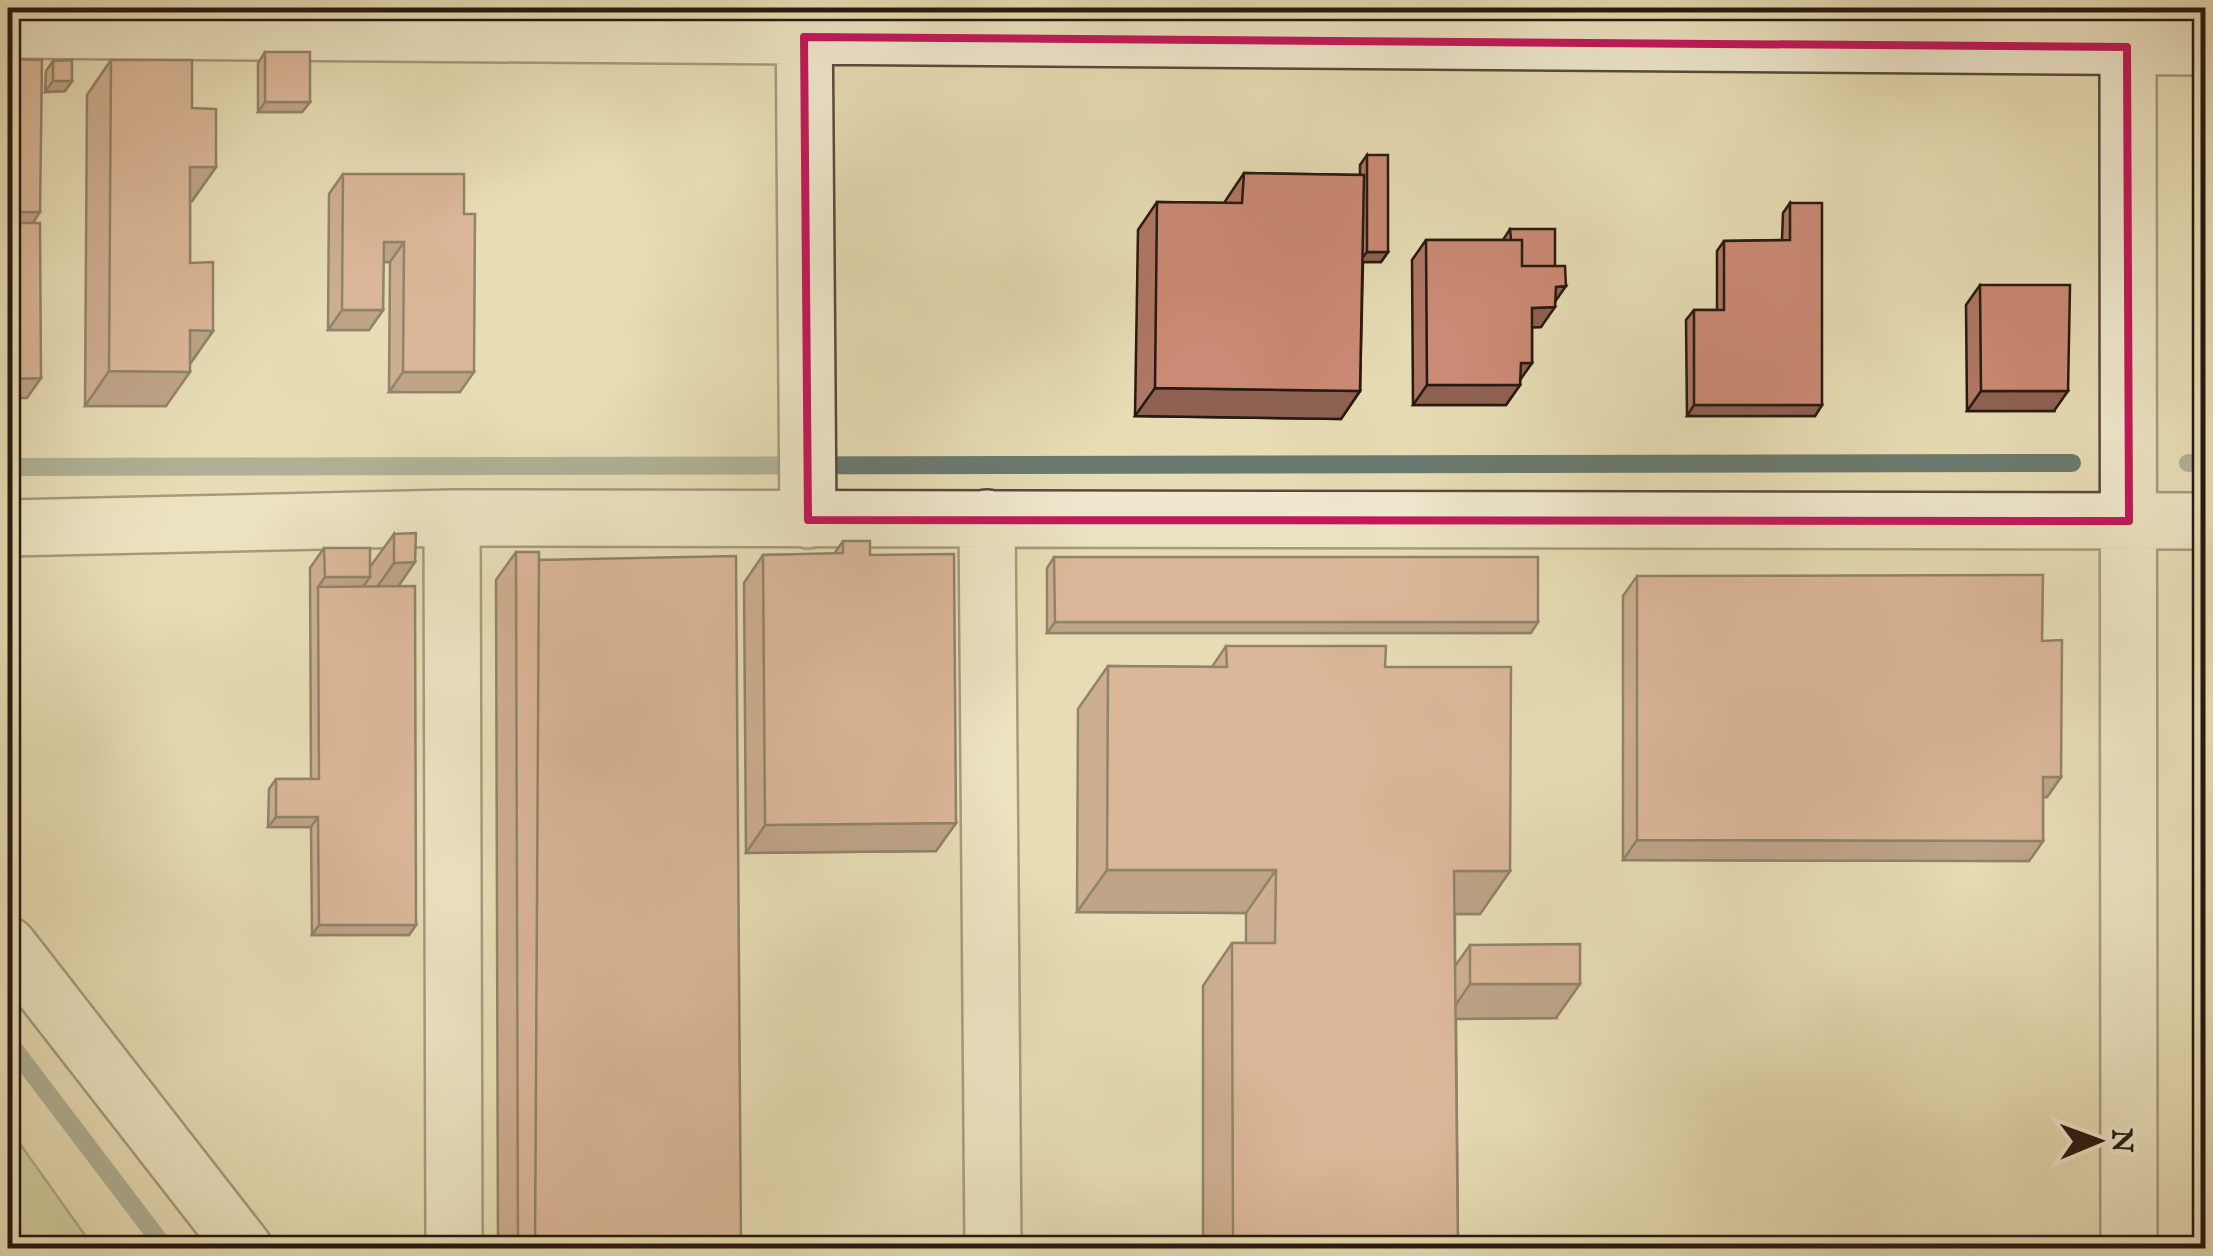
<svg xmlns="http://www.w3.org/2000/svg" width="2213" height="1256" font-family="'IM FELL English',serif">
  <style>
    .green { fill: #bbbf89; stroke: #716c4d; stroke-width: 2.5 }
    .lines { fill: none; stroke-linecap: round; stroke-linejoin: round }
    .stream { stroke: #6a7a70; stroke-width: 18 }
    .minor-casing { stroke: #574a3a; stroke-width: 60 }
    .minor { stroke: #efe8ce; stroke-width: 55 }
    .wall { fill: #af7765; stroke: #271911; stroke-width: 2.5 }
    .shaded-wall { fill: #8e6152; stroke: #271911; stroke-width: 2.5 }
    .building { fill: #cb8a75; stroke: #271911; stroke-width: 2.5 }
    .marked { fill: none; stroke: #c2185b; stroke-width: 8; stroke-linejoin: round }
  </style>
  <rect width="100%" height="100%" fill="#e7dcb4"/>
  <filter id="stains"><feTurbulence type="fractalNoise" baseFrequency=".002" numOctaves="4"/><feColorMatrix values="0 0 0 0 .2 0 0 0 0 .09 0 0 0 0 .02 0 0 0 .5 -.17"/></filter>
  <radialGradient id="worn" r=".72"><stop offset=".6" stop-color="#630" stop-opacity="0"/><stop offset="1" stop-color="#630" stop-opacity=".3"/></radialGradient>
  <path class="green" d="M8,1127L94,1248H8Z"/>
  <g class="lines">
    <path class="stream" d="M2188,463H2206
      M8,467L2072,463
      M8,1041L165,1248"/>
    <g class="minor-casing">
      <path id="minor" d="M804,8L808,520
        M2128,8L2129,1248
        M8,30L2206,47
        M452,518L454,1248
        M987,518L993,1248
        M8,528L452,518L2206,521
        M8,945L244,1248"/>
    </g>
    <use href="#minor" class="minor"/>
  </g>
  <path class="wall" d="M265,52L310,102L302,112H258V63Z
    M111,60L192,108L216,167L192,201H190V263L213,331L190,364L166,406H85L87,95Z
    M2206,60V217H2197L2198,71Z
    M53,61L72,81L65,91L45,92L46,71Z
    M1367,155L1388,252L1381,262H1363L1360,391L1341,419L1135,416L1138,230L1157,202L1224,203L1244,173L1360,175V165Z
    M343,174L464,214L460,392H389L390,262H383V310L369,330H328L329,194Z
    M1790,203L1822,405L1815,416H1687L1686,320L1694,310H1717V251L1724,241L1782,240L1783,213Z
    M1510,229L1555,302L1541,327H1532V363L1520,379V385L1506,405H1413L1412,260L1426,240H1503Z
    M1980,285L2054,411H1967L1966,305Z
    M394,534L399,586L416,925L409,935H312L311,827H268L269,789L276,779H311L310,568L324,548L370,567Z
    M843,541L870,555L956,823L936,851L746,853L744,583L763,555L834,554Z
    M516,552L539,560L741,1248H498L496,580Z
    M1054,557L1531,633H1047V568Z
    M1637,576L2042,641L2061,777L2047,797H2043V841L2029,861L1623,860V596Z
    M1226,646L1385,667L1510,871L1480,914H1455V966L1470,945L1556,1018L1456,1019L1458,1248H1203V986L1232,943H1246V913L1077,912L1078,709L1108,666L1212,667Z"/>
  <path class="shaded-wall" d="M53,81H72L65,91L45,92Z
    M265,102H310L302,112H258Z
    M190,167H216L192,201H166Z
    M2206,204V217H2197Z
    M8,212H40L27,232H8Z
    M384,242H404L390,262H370Z
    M1367,252H1388L1381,262H1359Z
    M1566,286L1552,306L1556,287Z
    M1555,307L1541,327L1518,328L1532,308Z
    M342,310H383L369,330H328Z
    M190,330L213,331L189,365Z
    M1521,363H1532L1518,383Z
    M109,371L190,372L166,406H85Z
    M403,372H474L460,392H389Z
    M41,378L27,398H8V379Z
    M1427,385H1520L1506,405H1413Z
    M1155,388L1360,391L1341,419L1135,416Z
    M1981,391H2068L2054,411H1967Z
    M1694,405H1822L1815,416H1687Z
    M415,562L391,597H370L394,563Z
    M325,577H370L356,597L318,587Z
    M1055,622H1538L1531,633H1047Z
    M2043,777H2061L2047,797H2029Z
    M276,817H318L311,827H268Z
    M956,823L936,851L746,853L765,825Z
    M1637,840L2043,841L2029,861L1623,860Z
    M1107,870H1276L1246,913L1077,912Z
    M1454,871H1510L1480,914H1424Z
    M319,925H416L409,935H312Z
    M1470,984H1580L1556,1018L1446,1019Z"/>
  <path class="building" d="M265,52H310V102H265Z
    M8,59L42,60L40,212H8Z
    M72,60V81H53V61Z
    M111,60H192V108L216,109V167H190V263L213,262V331L190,330V372L109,371Z
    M1367,155H1388V252H1367Z
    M1244,173L1364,175L1360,391L1155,388L1157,202L1242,203Z
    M343,174H464V214H475L474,372H403L404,242H384L383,310H342Z
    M1790,203H1822V405H1694V310H1724V241L1790,240Z
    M8,223H40L41,378L8,379Z
    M1510,229H1555V266H1522V240H1511Z
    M1426,240H1522V266H1565L1566,286L1556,287L1555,307L1532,308V363H1521L1520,385H1427Z
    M1980,285H2070L2068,391H1981Z
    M416,533L415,562L394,563V534Z
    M843,541H870V555L954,554L956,823L765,825L763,555L843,553Z
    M324,548H370V577H325Z
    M516,552H539L535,1248H518Z
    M736,556L741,1248H535L539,560Z
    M1054,557H1538V622H1055Z
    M2043,575L2042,641L2062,640L2061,777H2043V841L1637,840V576Z
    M415,586L416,925H319L318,817H276V779H319L318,587Z
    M1226,646H1386L1385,667H1511L1510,871H1454L1458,1248H1233L1232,943H1275L1276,870H1107L1108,666L1227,667Z
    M1580,944V984H1470V945Z"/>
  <path d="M0 0H2213V1256H0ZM804,37L2127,47L2129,521L808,520Z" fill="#e7dcb4" fill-opacity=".55" fill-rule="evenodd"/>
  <path class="marked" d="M804,37L2127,47L2129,521L808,520Z"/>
  <rect width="2213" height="1256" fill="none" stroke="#e7dcb4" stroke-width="40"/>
  <rect x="10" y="10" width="2193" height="1236" fill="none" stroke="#271911" stroke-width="5"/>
  <rect x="20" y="20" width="2173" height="1216" fill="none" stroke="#271911" stroke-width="2.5"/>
  <g transform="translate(2098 1141) rotate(89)" stroke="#efe8ce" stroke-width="8" paint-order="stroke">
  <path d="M0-8L18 38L0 25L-18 38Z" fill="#271911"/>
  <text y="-15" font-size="28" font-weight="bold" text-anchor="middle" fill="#271911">N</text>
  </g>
  <rect width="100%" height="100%" filter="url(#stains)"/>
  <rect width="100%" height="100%" fill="url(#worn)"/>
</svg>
